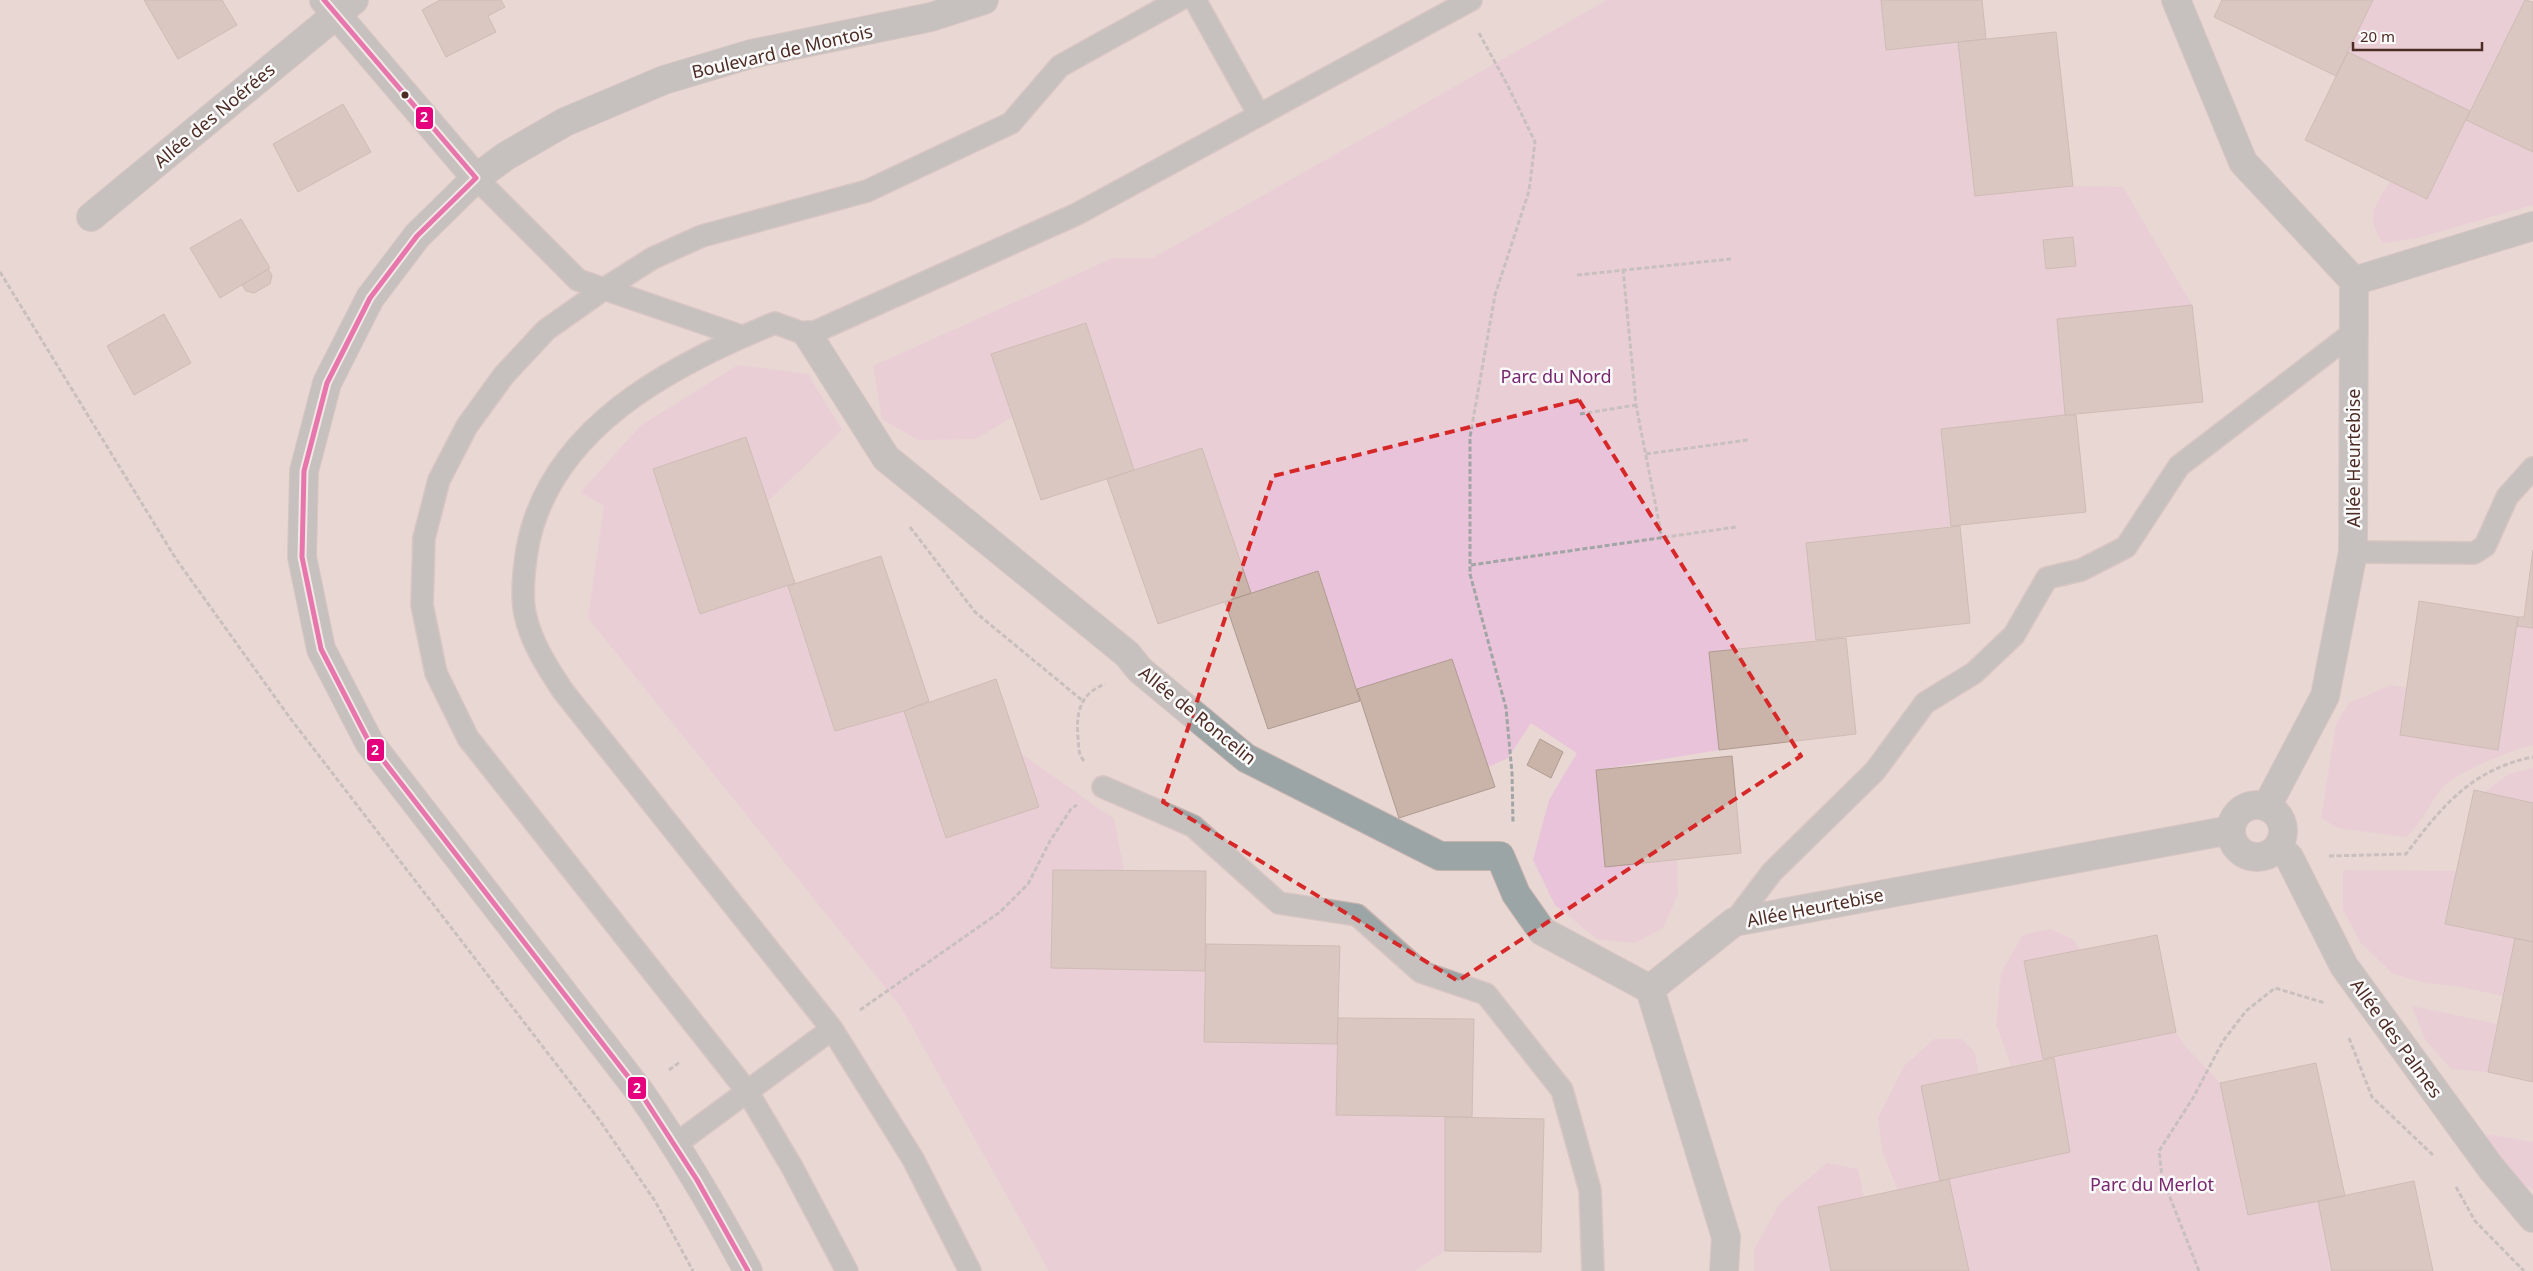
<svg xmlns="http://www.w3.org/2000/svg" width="2533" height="1271" font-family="'Noto Sans',sans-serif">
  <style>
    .green { fill: #e8c3da }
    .building { fill: #cab4aa; stroke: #af9a90 }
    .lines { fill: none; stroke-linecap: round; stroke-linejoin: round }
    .service-casing { stroke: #c5b2ae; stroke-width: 24 }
    .minor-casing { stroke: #c5b2ae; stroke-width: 30 }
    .path { stroke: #a2a5a5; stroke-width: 3; stroke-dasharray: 5 2.5; stroke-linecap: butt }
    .service { stroke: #9ba5a6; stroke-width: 21 }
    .minor { stroke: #9ba5a6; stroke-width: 28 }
    .bus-1-casing { stroke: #fafafa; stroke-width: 9 }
    .bus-1 { stroke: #e5007d; stroke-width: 5 }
    .marked { fill: none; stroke: #d62828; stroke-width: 4; stroke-dasharray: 10 6; stroke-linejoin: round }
    .bus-dot { fill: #4d2c25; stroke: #fafafa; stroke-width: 2 }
    .labels { text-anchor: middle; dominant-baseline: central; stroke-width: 5; stroke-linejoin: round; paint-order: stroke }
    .street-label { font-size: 18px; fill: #4d2c25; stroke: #fafafa }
    .park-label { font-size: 18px; fill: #782670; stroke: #fafafa }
    .line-badge { stroke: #fafafa; stroke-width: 2 }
    .badge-label { font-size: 14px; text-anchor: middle; font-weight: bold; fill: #fff }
  </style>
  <rect width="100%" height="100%" fill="#e9d7d3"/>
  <path class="green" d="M1607,0H1881L1887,50L1958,42L1975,196L2073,186L2123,187L2192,305L2057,319L2065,415L1941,429L1951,526L1806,543L1816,640L1709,652L1719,750L1596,770L1677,859L1678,894L1663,928L1635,943L1597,939L1555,905L1533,860L1549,800L1577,753L1531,723L1508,758L1488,767L1451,659L1357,689L1318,571L1251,593L1202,448L1134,470L1086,323L991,354L1012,417L976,439L918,440L882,419L873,366L1113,258H1153Z
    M2373,0H2525L2470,111L2347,54Z
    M2466,120L2533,152V205L2417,238L2383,243C2364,215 2375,208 2390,181L2427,199Z
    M738,365L808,374L842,430L768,501L731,443L653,470L700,614L788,586L835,731L904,711L946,838L1039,807L1020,753L1114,819L1124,870H1053L1051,968L1205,971V1041L1337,1044V1115L1445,1117V1251L1414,1271H1049L901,1007L588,618L604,506L581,492L640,426Z
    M2517,626L2533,628V745C2512,750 2456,772 2442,788C2430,803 2420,826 2406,837L2338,828L2321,818L2336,724L2349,703L2391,685L2407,688L2400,735L2497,750Z
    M2533,768V803L2485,792L2509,774Z
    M2343,870L2457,871L2445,924L2515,938L2503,996L2457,986L2426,983L2393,974L2360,942L2343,909Z
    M2050,929L2074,940L2080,950L2024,962L2043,1059L2011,1066L1996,1024L2001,973L2023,935Z
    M2412,1006L2497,1024L2488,1072L2451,1069L2425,1039Z
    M2176,1032L2185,1046L2220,1083L2248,1215L2318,1201L2332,1271H1969L1898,1191L1882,1150L1878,1118L1904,1066L1934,1039H1962L1974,1051L1979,1073L1921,1086L1949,1179L2070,1152L2054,1058Z
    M2486,1134L2533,1142V1190L2525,1185L2495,1157Z
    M1827,1163L1858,1169L1864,1198L1831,1271H1754V1250L1780,1203Z"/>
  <path class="building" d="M144,0H222L237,25L178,59Z
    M440,0H501L505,7L488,16L496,32L446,57L422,10Z
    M1881,0H1982L1986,39L1886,50Z
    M2222,0H2373L2336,76L2214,17Z
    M2525,0L2533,2V152L2466,120Z
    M2056,32L2073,186L1975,196L1958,42Z
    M2348,52L2470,111L2427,199L2305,140Z
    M343,104L371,152L298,192L273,144Z
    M241,219L270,268L220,298L190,248Z
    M2073,237L2076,266L2046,269L2043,240Z
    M268,269L272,275L270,284L254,293L246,291L242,285Z
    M2192,305L2203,402L2065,415L2057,319Z
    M164,314L191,363L134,395L107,346Z
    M1086,323L1134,470L1041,500L991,354Z
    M2065,415H2076L2086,512L1951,526L1941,429Z
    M746,437L795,583L700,614L653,469Z
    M1202,448L1251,593L1158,624L1107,479Z
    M1960,526L1970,623L1816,640L1806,543Z
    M2533,550V628L2517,626L2518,617H2524Z
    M881,556L929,701L904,711L835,731L788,586Z
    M1318,571L1360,701L1268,729L1225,602Z
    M2419,601L2518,617L2498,750L2400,735Z
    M1846,638L1856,734L1719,750L1709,652Z
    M1452,659L1495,787L1399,818L1357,689Z
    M996,679L1039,807L946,838L904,711Z
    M1540,739L1563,752L1551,778L1527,765Z
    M1732,756L1741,853L1605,867L1596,770Z
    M2474,790L2533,803V942L2445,924Z
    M1053,870L1206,871L1205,971L1051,968Z
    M2157,935L2176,1032L2043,1059L2024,961Z
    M2515,938L2533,942V1082L2488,1072Z
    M1206,944L1340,946L1337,1044L1204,1042Z
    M1338,1018L1474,1019L1472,1117L1336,1115Z
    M2054,1058L2070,1152L1940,1181L1921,1086Z
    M2316,1063L2345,1196L2248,1215L2220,1083Z
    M1445,1117L1544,1119L1541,1252L1445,1251Z
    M1949,1179L1969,1271H1831L1818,1207Z
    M2414,1181L2433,1271H2332L2318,1201Z"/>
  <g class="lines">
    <g class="service-casing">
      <path id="service" d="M1195,0L1259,115
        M476,178L578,280L741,336
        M2353,552L2474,553L2485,546L2507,497L2533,468
        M1103,787L1193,826L1279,903L1357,915L1421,972L1486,994L1562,1090L1590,1190L1593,1271
        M1734,922L1772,872L1875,771L1925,703L1974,673L2014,635L2047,578L2081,570L2126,547L2179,466L2354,332
        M676,1144L832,1029
        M847,1271L792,1167L747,1091L468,738L436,673L422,605L424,538L439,480L467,426L504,375L546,330L604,289L653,258L702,236L867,191L1011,123L1060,66L1179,0
        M970,1271L913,1159L832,1029L563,691C547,667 531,642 525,614C521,594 524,569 527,550C548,429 671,365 775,323L808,335L1077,214L1471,0"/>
    </g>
    <g class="minor-casing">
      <path id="minor" d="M324,0L476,178
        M2176,0L2243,162L2354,281
        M91,217L354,0
        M808,335L886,458L1127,654L1140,670L1246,758L1440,856H1500L1516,894L1542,931L1650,989
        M2231 831a26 26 0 1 1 52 0a26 26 0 1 1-52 0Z
        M2267,806L2325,696L2353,552L2354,281L2533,226
        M2278,848L2289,857L2344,966L2491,1168L2533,1218
        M1650,989L1734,922L2231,830
        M1650,989L1726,1237L1724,1271
        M748,1271C715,1209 680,1150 640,1092L369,742L321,649L302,557L304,471L327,383L370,298L417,236L476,178L506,156L565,122L664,80L751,54L931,17L984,0"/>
    </g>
    <path class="path" d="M1479,33L1508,86L1535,142L1529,191L1495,295L1470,437V574L1506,708L1512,773L1513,823
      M1623,269L1636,405L1662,538
      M0,272L176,559L290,718L600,1121L655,1201L693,1271
      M1577,275L1731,259
      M1580,414L1636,405
      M1646,454L1748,440
      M910,527L975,612L1083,701
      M1471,565L1736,527
      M1084,761C1078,754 1079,747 1078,738C1076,714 1079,694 1105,684
      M2329,856L2406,854C2442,806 2472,769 2533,757
      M860,1010L1000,912L1028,884L1050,841L1071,809L1077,805
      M2349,1038L2372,1097L2434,1156
      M669,1070L680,1062
      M2456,1187L2475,1221L2524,1271
      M2199,1271L2162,1177L2159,1151L2193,1098L2223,1041L2246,1011L2275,988L2325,1003"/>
    <use href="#service" class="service"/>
    <use href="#minor" class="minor"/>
    <g class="bus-1-casing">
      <path id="bus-1" d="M324,0L476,178
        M476,178L417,236L370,298L327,383L304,471L302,557L321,649L369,742L640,1092L697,1180L748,1271"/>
    </g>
    <use href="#bus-1" class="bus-1"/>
  </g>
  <path d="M0 0H2533V1271H0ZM1579,400L1801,756L1458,981L1163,802L1273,476Z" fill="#e9d7d3" fill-opacity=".55" fill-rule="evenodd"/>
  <path class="marked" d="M1579,400L1801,756L1458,981L1163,802L1273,476Z"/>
  <circle class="bus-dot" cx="405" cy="95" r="4.5"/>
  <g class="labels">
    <g class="street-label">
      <text transform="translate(782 51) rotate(-13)">Boulevard de Montois</text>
      <text transform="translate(214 115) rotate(-40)">Allée des Noérées</text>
      <text transform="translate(2353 458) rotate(-90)">Allée Heurtebise</text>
      <text transform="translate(1198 715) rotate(39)">Allée de Roncelin</text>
      <text transform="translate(1815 907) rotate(-11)">Allée Heurtebise</text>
      <text transform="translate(2397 1038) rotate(54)">Allée des Palmes</text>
    </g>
    <g class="park-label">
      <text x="1556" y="376">Parc du Nord</text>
      <text x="2152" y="1184">Parc du Merlot</text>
    </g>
  </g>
  <g class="line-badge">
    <rect x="415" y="106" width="19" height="24" rx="5" fill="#e5007d"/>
    <rect x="366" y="738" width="19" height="24" rx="5" fill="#e5007d"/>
    <rect x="627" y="1076" width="20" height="24" rx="5" fill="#e5007d"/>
  </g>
  <g class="badge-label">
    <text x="424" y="122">2</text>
    <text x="375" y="755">2</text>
    <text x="637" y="1093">2</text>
  </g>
  <path d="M2353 42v8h129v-8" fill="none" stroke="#4d2c25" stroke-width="2.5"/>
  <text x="2360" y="42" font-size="15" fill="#4d2c25" stroke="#fafafa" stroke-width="4" paint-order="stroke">20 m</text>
</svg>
